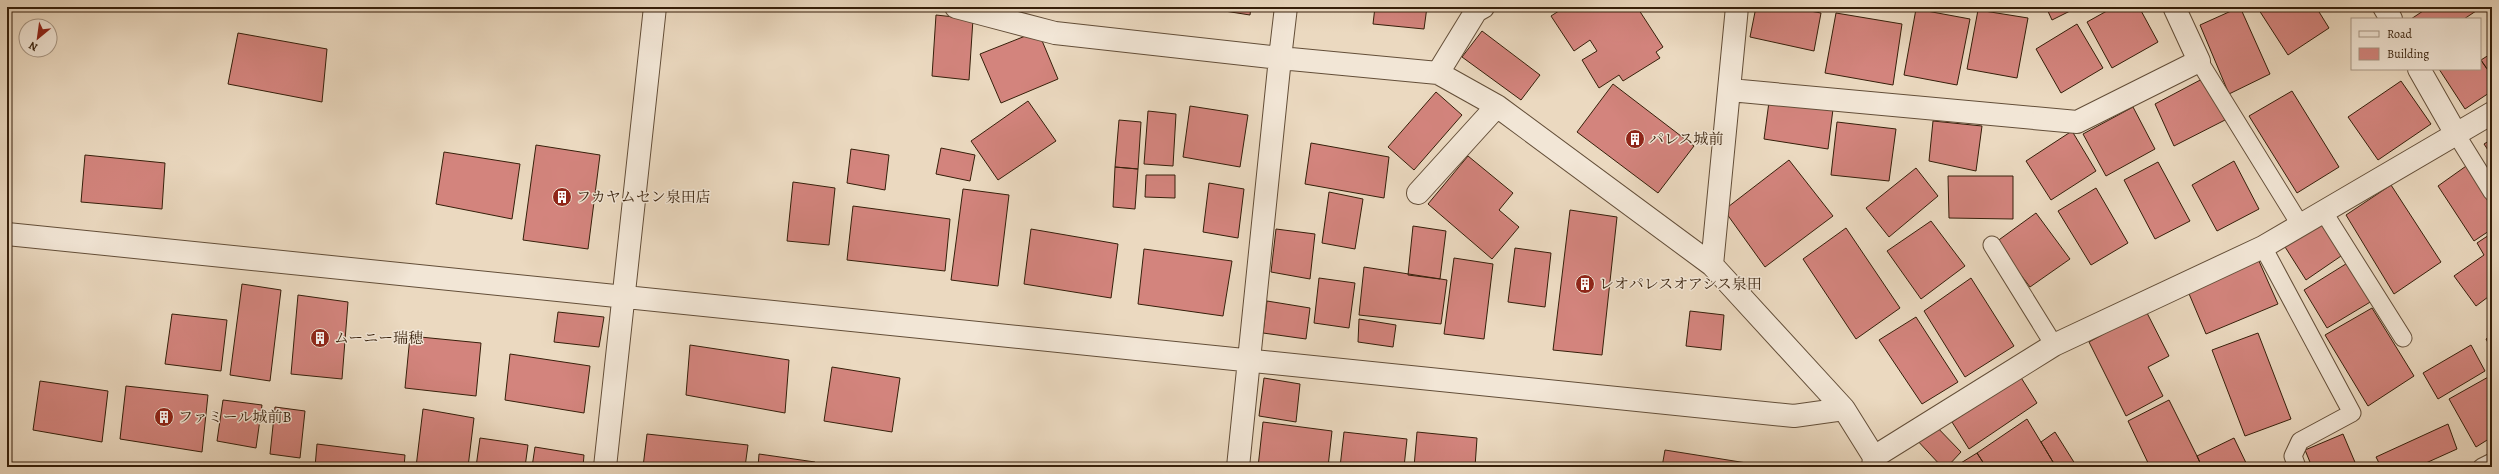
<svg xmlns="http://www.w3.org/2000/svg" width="2499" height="474" font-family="Alegreya,'Noto Serif JP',serif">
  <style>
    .building { fill: #d3847d; stroke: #361f0a }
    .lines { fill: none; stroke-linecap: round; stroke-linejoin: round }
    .service-casing { stroke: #634e38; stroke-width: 19 }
    .minor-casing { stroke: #634e38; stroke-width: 24 }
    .service { stroke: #f2e6d6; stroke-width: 17 }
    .minor { stroke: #f2e6d6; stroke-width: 22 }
    .labels { text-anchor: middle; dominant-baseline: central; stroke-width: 3; stroke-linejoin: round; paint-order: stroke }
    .poi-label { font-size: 15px; fill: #361f0a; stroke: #f2e6d6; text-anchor: start }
  </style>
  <rect width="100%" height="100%" fill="#ebd9c0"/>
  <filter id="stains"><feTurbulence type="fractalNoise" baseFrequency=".005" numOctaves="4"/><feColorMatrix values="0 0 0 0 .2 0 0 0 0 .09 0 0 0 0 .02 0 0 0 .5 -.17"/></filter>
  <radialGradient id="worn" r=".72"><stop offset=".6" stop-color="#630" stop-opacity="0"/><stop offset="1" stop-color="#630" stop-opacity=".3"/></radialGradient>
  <path class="building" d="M1199,7H1251L1250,15Z
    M1375,7H1427L1424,29L1373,24Z
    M1565,7H1637L1663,47L1656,52L1660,58L1623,81L1619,75L1599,88L1582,60L1597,51L1590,40L1574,51L1551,16Z
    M1756,7H1788L1821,13L1814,51L1750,37Z
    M2046,7H2078L2052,20Z
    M2114,7H2139L2158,42L2112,68L2087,22Z
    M2240,7L2270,74L2229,94L2200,25Z
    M2257,7H2316L2329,28L2288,55Z
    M2429,7H2478L2479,9L2464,19H2411Z
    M1916,9L1970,19L1957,85L1904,75Z
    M1978,10L2028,18L2017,78L1967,69Z
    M1836,13L1902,24L1893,85L1825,73Z
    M936,15L973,19L969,80L932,76Z
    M2077,24L2103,68L2061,93L2036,49Z
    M1038,31L1058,79L1001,103L980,54Z
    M1482,31L1540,75L1521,100L1462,57Z
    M238,33L327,49L322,102L228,84Z
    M2492,53V76L2481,60Z
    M2480,59L2492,76V91L2465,109L2439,69H2480Z
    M2204,78L2225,120L2174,146L2155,104Z
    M2401,81L2431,124L2378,160L2348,117Z
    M1613,84L1694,146L1658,193L1577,132Z
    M2292,91L2339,167L2297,193L2249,116Z
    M1436,92L1462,115L1414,170L1388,147Z
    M1028,101L1056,141L998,180L971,141Z
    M1769,102L1833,109L1828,149L1764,139Z
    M1190,106L1248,115L1240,167L1183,157Z
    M2133,107L2155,149L2106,176L2083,134Z
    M1148,111L1176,114L1173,166L1144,164Z
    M1119,120L1141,122L1138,169L1115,167Z
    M1933,121L1982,126L1976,171L1929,161Z
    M1837,122L1896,129L1889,181L1831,175Z
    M2072,131L2096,171L2051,200L2026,161Z
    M2492,139V156L2484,144Z
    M1311,143L1389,157L1384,198L1305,184Z
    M536,145L600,155L588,249L523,240Z
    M941,148L975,155L970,181L936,174Z
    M851,149L889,155L885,190L847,183Z
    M444,152L520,164L512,219L436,204Z
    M85,155L165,163L162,209L81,202Z
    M1468,156L1513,193L1499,210L1519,227L1492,259L1428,204Z
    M1789,160L1833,216L1765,267L1724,210Z
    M2234,161L2259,209L2217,231L2192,185Z
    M2158,162L2190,221L2155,239L2124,180Z
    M2469,164L2492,199V229L2474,241L2438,186Z
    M1115,167L1138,169L1135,209L1113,207Z
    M1916,168L1938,196L1889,237L1866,208Z
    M1146,175H1175V198L1145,197Z
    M1948,176H2013V219L1949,218Z
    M793,182L835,188L829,245L787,241Z
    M1209,183L1244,189L1238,238L1203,232Z
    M2391,185L2441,262L2394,294L2346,215Z
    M2096,188L2128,243L2091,265L2058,211Z
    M963,189L1009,195L998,286L951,280Z
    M1329,192L1363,199L1355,249L1322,243Z
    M853,206L950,219L945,271L847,260Z
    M1570,210L1617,217L1602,355L1553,350Z
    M2036,213L2070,259L2030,287L1996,242Z
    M2318,215L2344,254L2306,280L2280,239Z
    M1931,221L1965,266L1921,299L1887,251Z
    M1413,226L1446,231L1440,279L1408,275Z
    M1846,228L1900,308L1856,339L1803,259Z
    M1031,229L1118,244L1111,298L1024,284Z
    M1276,229L1315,234L1310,279L1271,272Z
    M2492,233V294L2476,306L2454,276L2484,255L2477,243Z
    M1515,248L1551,253L1545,307L1508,302Z
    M1144,249L1232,261L1223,316L1138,304Z
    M1454,258L1493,264L1484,339L1444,334Z
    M2258,259L2278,304L2206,334L2187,289Z
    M2349,262L2372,301L2327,328L2304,290Z
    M1364,267L1447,280L1441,324L1359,315Z
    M1319,278L1355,283L1349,328L1314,323Z
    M1971,278L2014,346L1965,377L1924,311Z
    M242,284L281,290L270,381L230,375Z
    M298,295L348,302L342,379L291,374Z
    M1267,301L1310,308L1306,339L1263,333Z
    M2372,308L2414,376L2368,406L2325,335Z
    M1690,311L1724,315L1721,350L1686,346Z
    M2146,311L2169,356L2148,367L2163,396L2126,416L2089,342Z
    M558,312L604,317L599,347L554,342Z
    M172,314L227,320L221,371L165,364Z
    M1916,317L1958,382L1922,404L1879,340Z
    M1359,319L1396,325L1393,347L1358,342Z
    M2258,333L2291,419L2245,436L2212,350Z
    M2492,335V350L2486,339Z
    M410,336L481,343L476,396L405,388Z
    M690,345L789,360L785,413L686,395Z
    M2471,345L2485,371L2438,399L2423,373Z
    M510,354L590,366L584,413L505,400Z
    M832,367L900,378L892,432L824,421Z
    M2020,376L2037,403L1969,449L1952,422Z
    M2490,376L2492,437L2476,447L2449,399Z
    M1264,378L1300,384L1296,422L1259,416Z
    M40,381L108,391L102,442L33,430Z
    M126,386L208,395L202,452L120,439Z
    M223,400L262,405L256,448L217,441Z
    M2169,400L2197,456L2202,467H2150L2128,421Z
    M275,407L305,411L300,458L270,454Z
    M423,409L474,418L468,467H416Z
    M2027,419L2056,467H1986L1977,453Z
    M1263,422L1332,431L1328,467H1258Z
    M1932,422L1961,452L1947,467H1942L1915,438Z
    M2448,424L2457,449L2417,467H2381L2376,457Z
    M1344,432L1407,439L1404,467H1340Z
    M1417,432L1477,438L1475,467H1414Z
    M2055,432L2077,467H2056L2041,442Z
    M647,434L748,445L745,467H643Z
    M2343,434L2357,467H2312L2305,450Z
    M480,438L528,445L525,467H476Z
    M2234,438L2248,467H2202L2197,456Z
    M317,444L405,455L404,467H315Z
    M535,447L584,455L583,467H532Z
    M1665,450L1753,464V467H1662Z
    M1977,453L1986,467H1957L1956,466Z
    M759,454L815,462V467H758Z"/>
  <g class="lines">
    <g class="service-casing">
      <path id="service" d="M2199,61L2301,226
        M2456,134L2492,192
        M2323,211L2403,338
        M1992,245L2054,345
        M2263,247L2352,413L2300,441L2293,456L2297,467
        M2482,467L2492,462"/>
    </g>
    <g class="minor-casing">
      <path id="minor" d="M956,7L1055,33L1280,58L1238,467
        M1286,7L1280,58L1438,73L1497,106L1712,265
        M1737,7L1712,265L1844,409
        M2384,7L2391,19
        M2419,69L2456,134
        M1438,73L1476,11L1483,7
        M1730,90L2077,122L2199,61L2175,9L2178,7
        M1418,193L1497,106
        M7,234L1794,416L1844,409L1874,457
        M605,467L655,7
        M1873,467L1874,457L2054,345L2263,247L2492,113"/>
    </g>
    <use href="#service" class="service"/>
    <use href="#minor" class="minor"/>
  </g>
  <defs>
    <g id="building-disc" transform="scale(1)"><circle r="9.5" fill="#8f2418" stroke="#f2e6d6"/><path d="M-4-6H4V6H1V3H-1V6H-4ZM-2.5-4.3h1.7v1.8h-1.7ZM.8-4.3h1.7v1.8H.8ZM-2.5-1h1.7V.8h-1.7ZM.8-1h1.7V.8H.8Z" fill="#fff"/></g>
  </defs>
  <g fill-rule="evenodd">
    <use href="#building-disc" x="1635" y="139"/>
    <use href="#building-disc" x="562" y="197"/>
    <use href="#building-disc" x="1585" y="284"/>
    <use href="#building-disc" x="320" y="338"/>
    <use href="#building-disc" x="164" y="417"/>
  </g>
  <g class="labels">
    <g class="poi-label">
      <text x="1649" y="139">パレス城前</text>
      <text x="576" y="197">フカヤムセン泉田店</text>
      <text x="1599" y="284">レオパレスオアシス泉田</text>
      <text x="334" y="338">ムーニー瑞穂</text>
      <text x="178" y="417">ファミール城前B</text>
    </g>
  </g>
  <rect width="2499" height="474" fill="none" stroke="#ebd9c0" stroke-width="24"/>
  <rect x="8" y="8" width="2483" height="458" fill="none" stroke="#361f0a" stroke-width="2"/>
  <rect x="12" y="12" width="2475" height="450" fill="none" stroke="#361f0a"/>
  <rect x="2351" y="18" width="130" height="52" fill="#f2e6d6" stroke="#a79684"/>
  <rect x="2359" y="31" width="20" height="6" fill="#f2e6d6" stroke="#a79684"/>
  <text x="2387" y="38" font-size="12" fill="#361f0a">Road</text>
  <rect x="2359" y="48" width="20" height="12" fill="#d3847d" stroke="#a79684"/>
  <text x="2387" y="58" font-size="12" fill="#361f0a">Building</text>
  <g transform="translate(38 38) rotate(209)"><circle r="19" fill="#f2e6d6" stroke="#a79684"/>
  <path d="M0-3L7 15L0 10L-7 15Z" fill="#8f2418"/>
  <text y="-6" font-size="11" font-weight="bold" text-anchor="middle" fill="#361f0a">N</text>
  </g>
  <rect width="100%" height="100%" filter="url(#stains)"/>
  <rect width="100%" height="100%" fill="url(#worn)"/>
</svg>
